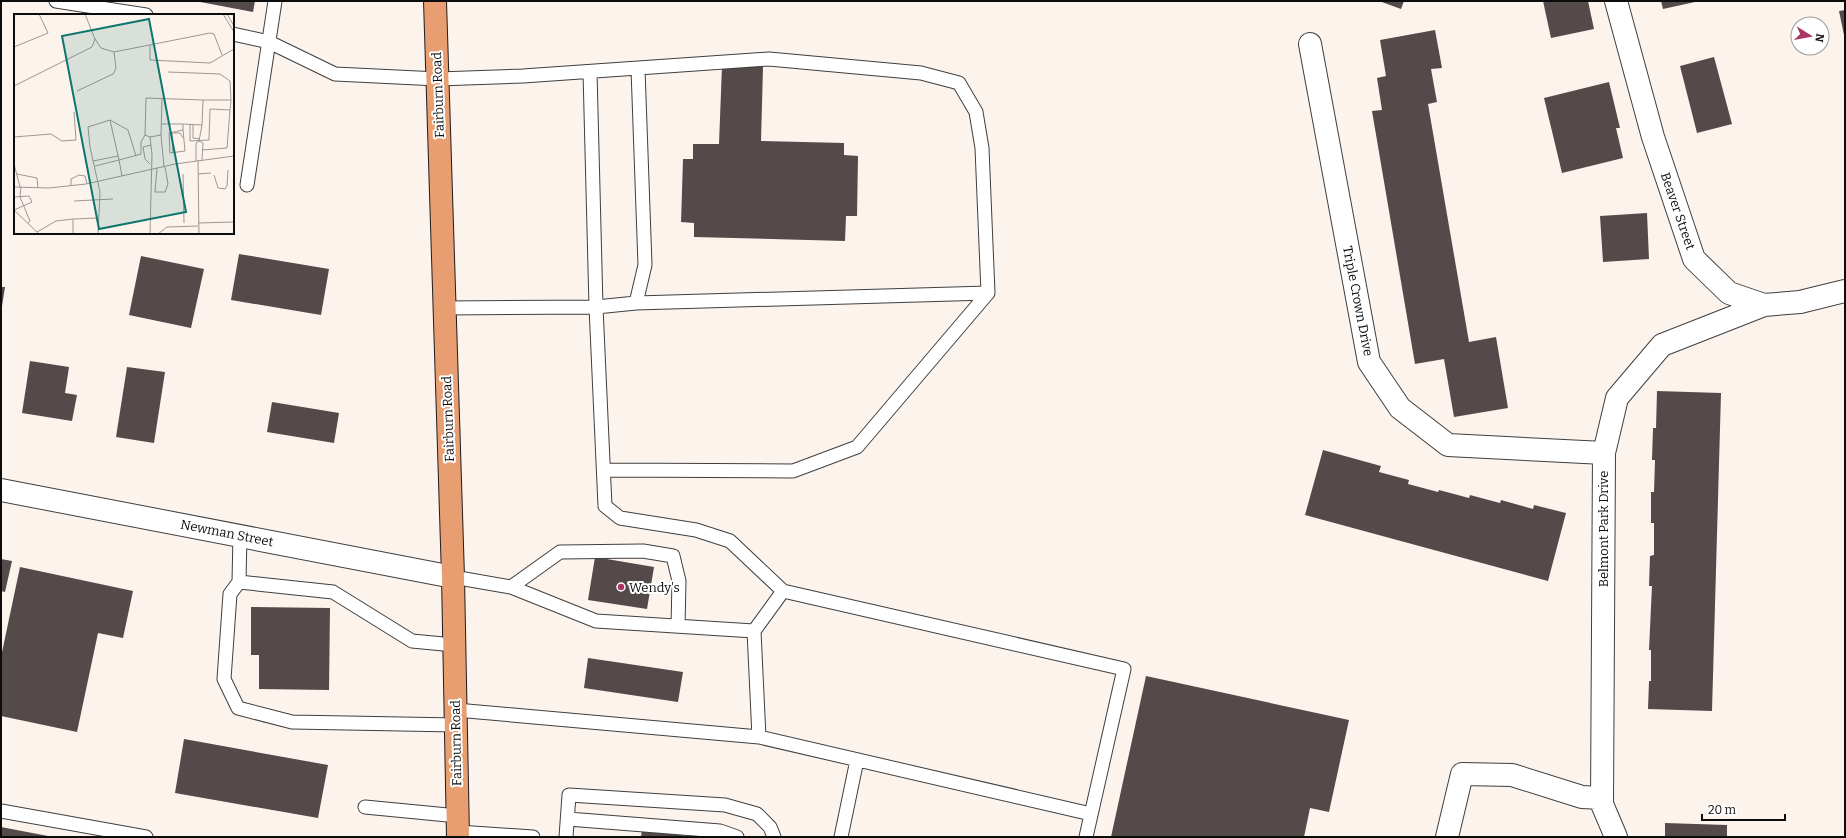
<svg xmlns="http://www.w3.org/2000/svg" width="1846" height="838" font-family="Bitter,serif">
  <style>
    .building { fill: #534a49 }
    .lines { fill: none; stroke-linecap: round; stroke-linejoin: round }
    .lane-casing { stroke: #3f3f3f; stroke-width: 15 }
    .street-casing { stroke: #3f3f3f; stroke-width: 24 }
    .primary-casing { stroke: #1d1d1d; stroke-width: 24 }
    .lane { stroke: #fff; stroke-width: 13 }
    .street { stroke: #fff; stroke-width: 22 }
    .primary { stroke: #e89e71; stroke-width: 22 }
    .poi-dot { fill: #ab3567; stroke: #fff; stroke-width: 1.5 }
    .labels { text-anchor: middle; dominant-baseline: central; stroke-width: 4; stroke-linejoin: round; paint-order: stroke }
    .street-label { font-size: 13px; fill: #0c0c0c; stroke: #fff }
    .poi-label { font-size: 13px; fill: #0c0c0c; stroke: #fff; text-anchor: start }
    .inset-road { fill: none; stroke: #9d9793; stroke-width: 1 }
    .view { fill: #0f766e; fill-opacity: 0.15; stroke: #0f766e; stroke-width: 2 }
    .inset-edge { fill: none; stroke: #0c0c0c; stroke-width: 2 }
  </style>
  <rect width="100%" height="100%" fill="#fdf3ed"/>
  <path class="building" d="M195,1H255L253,12Z
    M1379,1H1404L1401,9Z
    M1543,1H1588L1594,29L1551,38Z
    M1661,1H1695V2L1663,9Z
    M1845,10V35H1844L1839,11Z
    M1435,30L1442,68L1431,69L1437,102L1428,104L1469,342L1496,337L1508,408L1454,417L1444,359L1415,364L1372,111L1382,110L1377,78L1386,76L1380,40Z
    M1714,57L1732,124L1697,133L1680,66Z
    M722,66L763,67L761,141L844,143V155L858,156L857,216H846L845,241L694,237V223L681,222L683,159H693V144H719Z
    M1609,82L1620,128H1616L1623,158L1562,173L1544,98Z
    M1647,213L1649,259L1603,262L1600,216Z
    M239,254L329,269L321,315L231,300Z
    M141,256L204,269L191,328L129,315Z
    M1,287H5L2,306H1Z
    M30,361L69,367L65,393L77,395L72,421L22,413Z
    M127,367L165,372L154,443L116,437Z
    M1657,391L1721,393L1712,711L1648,709L1649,681H1651V650H1649L1652,586H1649L1650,556L1654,555V523H1651V492H1654L1655,460H1652L1653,428H1656Z
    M272,402L339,413L334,443L267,432Z
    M1323,450L1381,466L1379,472L1409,480L1408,484L1438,492L1439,490L1469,498L1470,495L1500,503L1501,500L1533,509L1534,505L1566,513L1548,581L1305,515Z
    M595,557L654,567L647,609L588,600Z
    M1,559L12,561L5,592L1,591Z
    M20,567L133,591L123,638L98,633L77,732L1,716V657Z
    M251,607L330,608L329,690L259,689V655H251Z
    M588,658L683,672L678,702L584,688Z
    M1146,676L1349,720L1329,812L1310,808L1304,837H1111Z
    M184,739L328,765L318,818L175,793Z
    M1665,823L1727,825V837H1665Z
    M1,827L48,836V837H1Z
    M642,829L687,836V837H641Z"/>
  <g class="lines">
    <g class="lane-casing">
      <path id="lane" d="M56,1L146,15
        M233,34L269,42L335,74L438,79L523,76L769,59L921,73L959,83L976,112L982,148L988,293L636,303L596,307L590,72
        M247,185L275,1
        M636,303L645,265L638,69
        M444,308L596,307L605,506L620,518L696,530L730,541L783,591L1124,669L1086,837
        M604,470L793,471L857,447L988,293
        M453,577L511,587L596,621L754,631L783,591
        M239,582L240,535
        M511,587L560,552L643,551L673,556L679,581L678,626
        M454,645L412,641L333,592L239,582L230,594L224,679L238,708L292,722L456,725
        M456,710L759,737L754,631
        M759,737L1091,814
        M365,807L458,816
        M1,811L146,837
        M568,819L720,831L737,837
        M458,832L533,837
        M566,837L569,795L725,805L757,814L770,827L774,837
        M841,837L857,760"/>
    </g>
    <g class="street-casing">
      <path id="street" d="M1616,1L1653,137L1694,259L1729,293L1764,305L1800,302L1845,291
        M1310,44L1369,362L1400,408L1448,445L1604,453
        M1,490L453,577
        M1447,837L1462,774L1512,775L1582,797L1602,798
        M1616,837L1602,804L1604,453L1617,398L1662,345L1764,305"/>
    </g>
    <g class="primary-casing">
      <path id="primary" d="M435,1L453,577L458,837"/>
    </g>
    <use href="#lane" class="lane"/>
    <use href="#street" class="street"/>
    <use href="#primary" class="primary"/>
  </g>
  <circle class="poi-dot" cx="621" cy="587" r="4"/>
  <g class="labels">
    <g class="street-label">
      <text transform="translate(438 95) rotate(-92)">Fairburn Road</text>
      <text transform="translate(1678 211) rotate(71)">Beaver Street</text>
      <text transform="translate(1358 301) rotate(79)">Triple Crown Drive</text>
      <text transform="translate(448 419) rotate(-92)">Fairburn Road</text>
      <text transform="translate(1603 529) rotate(-90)">Belmont Park Drive</text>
      <text transform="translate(227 533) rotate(11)">Newman Street</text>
      <text transform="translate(456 743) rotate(-91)">Fairburn Road</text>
    </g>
    <g class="poi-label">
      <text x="629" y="587">Wendy's</text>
    </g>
  </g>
  <g transform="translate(14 14)">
    <rect width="220" height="220" fill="#fdf3ed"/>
    <path class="inset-road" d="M209,0L220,18M213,0L220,12M81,25L87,34L100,38L196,19L200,20L208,41M136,31V46L196,49L220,35M0,33L34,19L25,0M154,58L206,60L216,67L217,86H189L188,111L185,127L182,129V147M0,72L78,33L81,25L71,0M63,77L99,60L102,55L100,38M96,106L114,116L122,142M147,110H169M176,110V127L195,126L196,95L216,96L217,86M179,110V124L186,125M169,116L171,137L156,139L155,119ZM169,116V110L188,111M131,121L136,123L138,140L136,220M147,121L148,84M0,123L37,120L48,127L62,126L60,98M136,123L147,121L150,153M185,127L189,129L188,146M188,136L213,134L216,96M159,139L158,119H166L169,124M184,146L185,220M79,147L104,142M0,150L6,173M136,150L131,145L129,133L137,131M81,152L105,146L96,106L74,113L76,133L86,178L84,220M143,154L141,178H151L154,170L151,153M3,160L23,164L24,174M169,160L170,209M184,160L197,159M200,161L204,174L211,175L213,172L214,156M108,162L105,146L127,140V128L131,121L132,84L189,86M57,172V165L65,161L71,162L73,170M0,173L35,174L72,170L161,150L220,142M7,173L6,183L16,207L14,209M0,183L15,182L18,188L0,196M60,187L99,185M0,196L24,219M184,209L220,208M23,218L42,207L59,205M59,220V205L84,204M144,220L153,213L184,212"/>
    <path class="view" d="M135,5L172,198L85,215L48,22Z"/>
    <rect width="220" height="220" class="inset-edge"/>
  </g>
  <rect width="1846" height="838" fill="none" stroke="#0c0c0c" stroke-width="4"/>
  <g transform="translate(1810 36) rotate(101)"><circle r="19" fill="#ffffff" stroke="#9e9e9e"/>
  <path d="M0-3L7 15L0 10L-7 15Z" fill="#ab3567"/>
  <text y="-6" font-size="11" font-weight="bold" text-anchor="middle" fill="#0c0c0c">N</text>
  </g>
  <path d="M1702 814v6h83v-6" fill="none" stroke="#0c0c0c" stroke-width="2"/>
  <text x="1708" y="814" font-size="12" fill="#0c0c0c" stroke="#ffffff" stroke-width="3" paint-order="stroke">20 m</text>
</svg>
